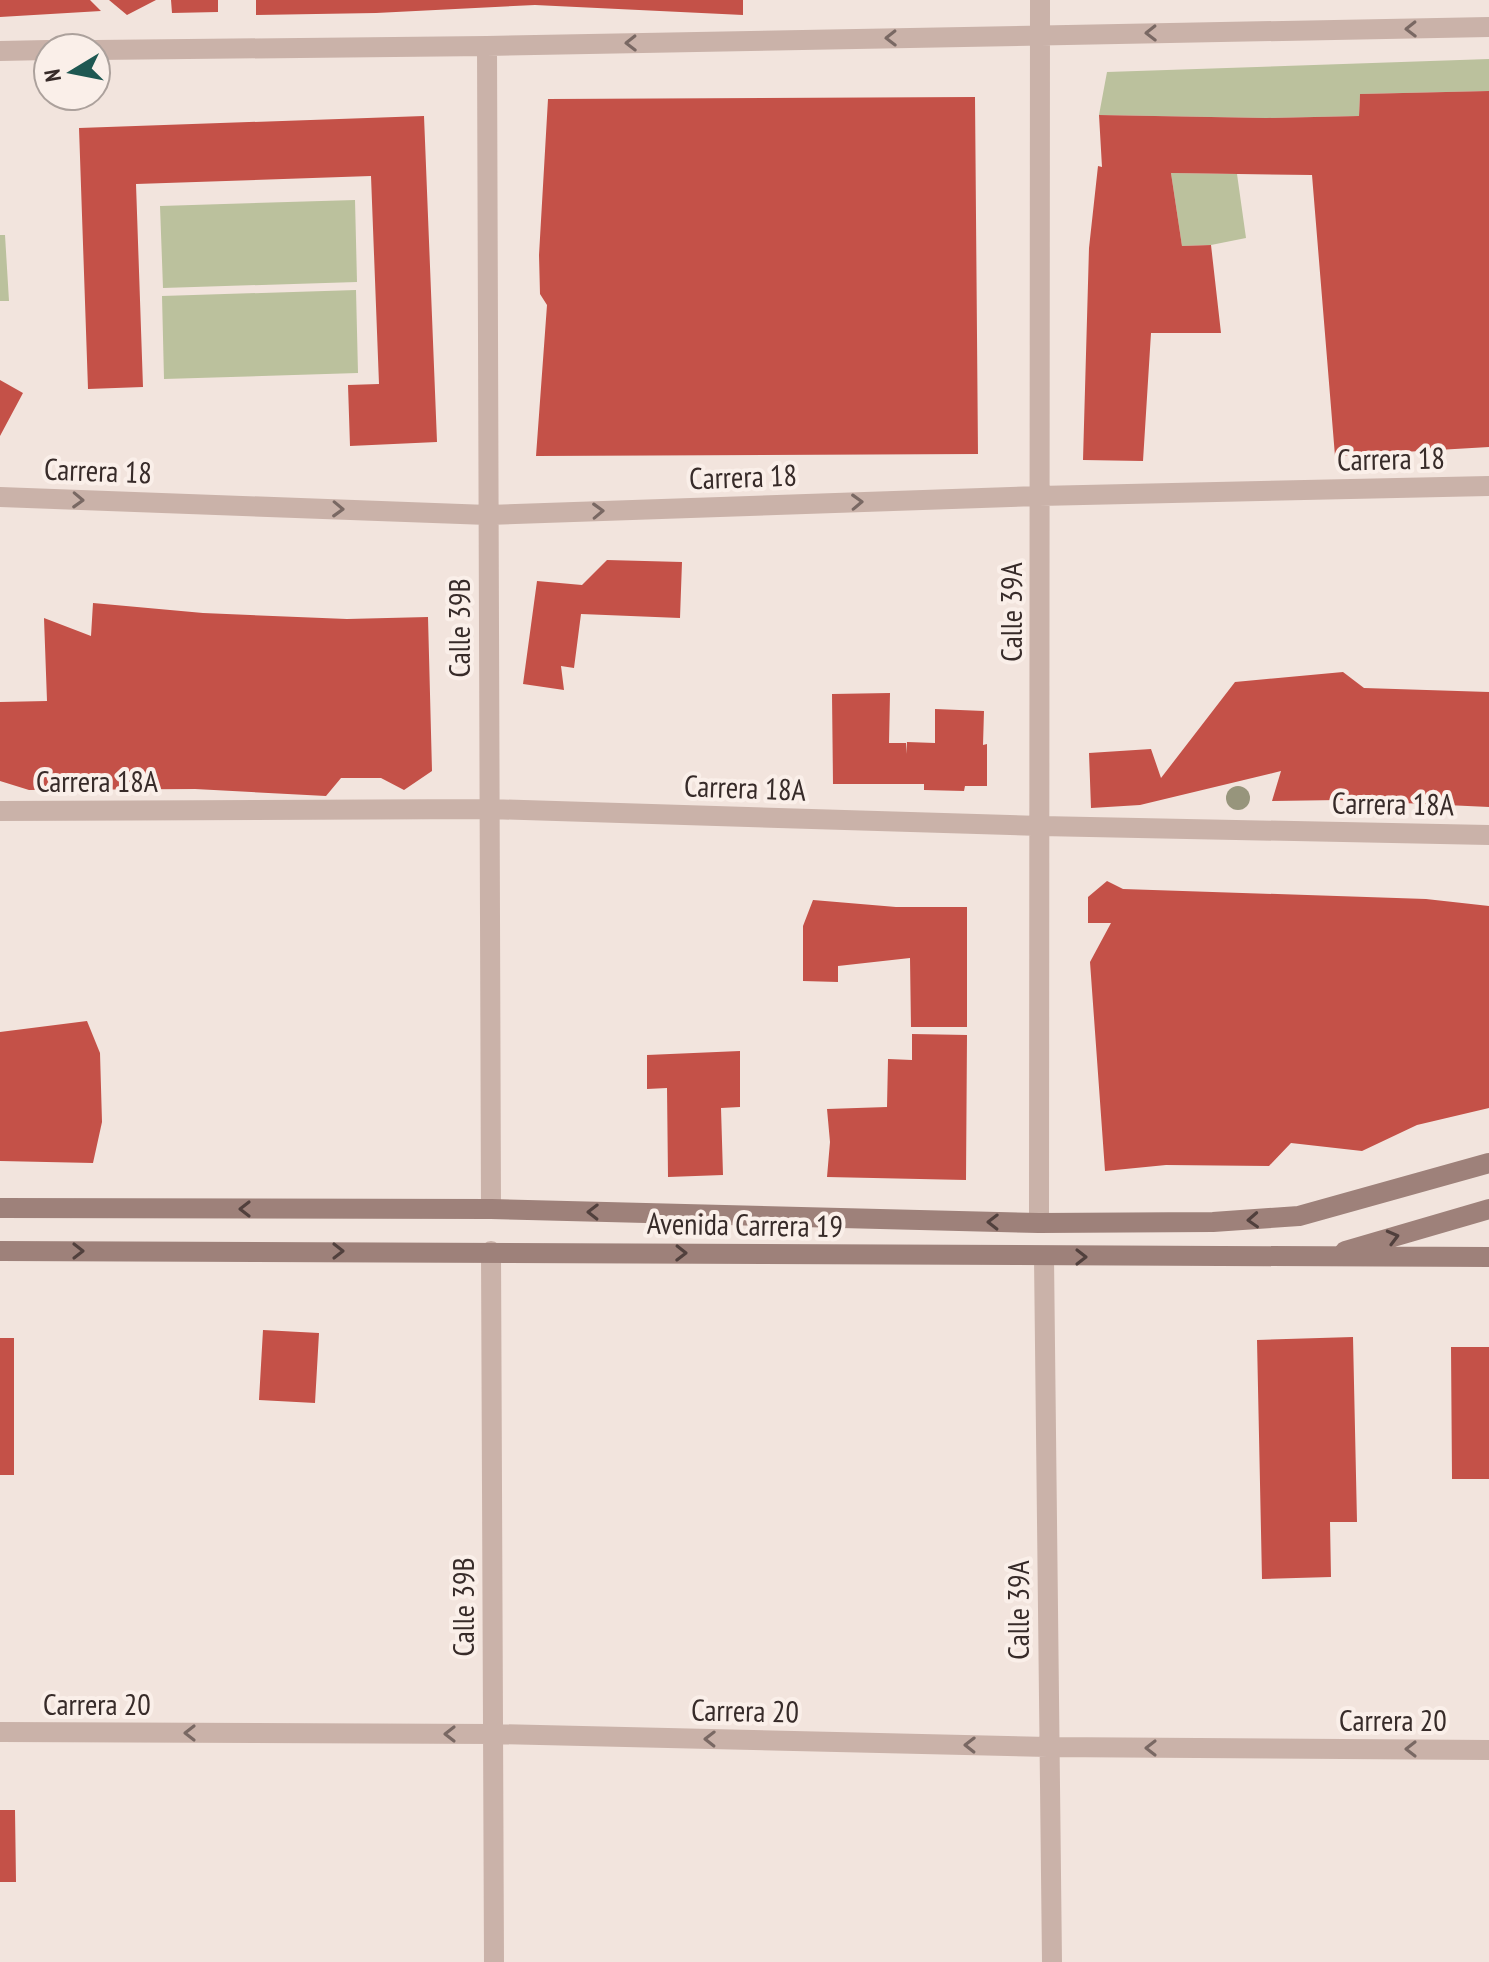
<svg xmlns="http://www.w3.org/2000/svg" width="1489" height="1962" font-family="'PT Sans Narrow',sans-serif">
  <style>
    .green { fill: #bbc19d }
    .building { fill: #c45148 }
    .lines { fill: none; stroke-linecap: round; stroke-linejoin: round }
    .minor { stroke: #cab2a9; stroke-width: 20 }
    .secondary { stroke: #9e817a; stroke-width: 20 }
    .tree { fill: #97957c }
    .oneway { stroke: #796863 }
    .oneway2 { stroke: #51403d }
    .labels { text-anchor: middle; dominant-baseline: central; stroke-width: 8; stroke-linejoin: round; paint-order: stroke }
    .street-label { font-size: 30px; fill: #372b29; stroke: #faefe9 }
  </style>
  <rect width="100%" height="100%" fill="#f2e4dd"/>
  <path class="green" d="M1489,59V91L1360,94L1359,116L1266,118L1099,115L1107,72Z
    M1171,173L1237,174L1246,238L1211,245L1182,246Z
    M355,200L357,282L163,288L160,206Z
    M0,235H5L9,301H0Z
    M356,290L358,373L164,379L162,296Z"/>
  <path class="building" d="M0,0H90L101,11L0,17Z
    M109,0H156L127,15Z
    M171,0H218V12L172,13Z
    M256,0H743V15L535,5L376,13L256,15Z
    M1489,91V447L1335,456L1312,175L1171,173L1182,246L1211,245L1221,333H1151L1143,461L1083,460L1089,248L1098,166L1102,167L1099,115L1266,118L1359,116L1360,94Z
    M975,97L978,454L536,456L547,305L540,294L539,255L548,99Z
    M424,116L437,442L350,446L348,385L379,384L371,176L136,184L143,387L88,389L79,128Z
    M0,380L23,393L0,436Z
    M607,560L682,562L680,618L581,614L574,668L561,666L564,690L523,684L537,581L582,585Z
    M93,603L203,613L347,619L428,617L432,771L404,790L381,778H341L326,796L195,789L29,790L0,781V702L47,701L44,618L91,636Z
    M1343,672L1364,688L1489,692V807L1339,800L1272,801L1281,771L1140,805L1091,808L1089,753L1151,749L1161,778L1235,682Z
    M890,693L889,743H906V754L907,742L935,743V709L984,711L983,745L987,744V786H965L964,791L924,790V784H833L832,694Z
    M1107,881L1123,889L1426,899L1489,906V1108L1417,1125L1362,1151L1291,1143L1269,1166L1166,1165L1105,1171L1090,962L1111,923H1088V897Z
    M813,900L896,907H967V1027H911L910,958L838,966V982L803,981V926Z
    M87,1021L100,1053L102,1122L93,1163L0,1161V1032Z
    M912,1034L967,1035L966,1180L827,1177L830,1142L827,1109L887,1107L888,1059L912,1060Z
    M740,1051V1107L721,1108L723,1175L668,1177L667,1088L647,1089V1055Z
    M263,1330L319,1333L315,1403L259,1400Z
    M1353,1337L1357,1522H1330L1331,1577L1262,1579L1257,1340Z
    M0,1338H14V1475H0Z
    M1451,1347H1489V1479H1452Z
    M0,1810H15L16,1882H0Z"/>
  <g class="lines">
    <path class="minor" d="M487,46L491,1209
      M96,50L487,46L1489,27
      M0,51L48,50
      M0,497L488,515L1039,496L1489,486
      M0,811L489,809L1041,826L1489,835
      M1039,1223L1040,0
      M491,1251L494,1962
      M1044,1257L1052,1962
      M0,1732L493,1734L1048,1747L1489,1750"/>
    <path class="secondary" d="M0,1208L491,1209L1039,1223L1213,1222L1299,1216L1489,1163
      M0,1251L1489,1257
      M1345,1251L1489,1209"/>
  </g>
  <circle class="tree" cx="1238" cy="798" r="12"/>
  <defs><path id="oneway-chevron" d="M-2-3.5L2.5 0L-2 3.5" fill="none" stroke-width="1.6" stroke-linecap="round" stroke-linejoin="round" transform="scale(2)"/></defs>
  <g class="oneway">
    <use href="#oneway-chevron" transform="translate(1411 29) rotate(179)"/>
    <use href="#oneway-chevron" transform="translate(1151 33) rotate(179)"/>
    <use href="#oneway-chevron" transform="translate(891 38) rotate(179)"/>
    <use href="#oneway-chevron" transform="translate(631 43) rotate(179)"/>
    <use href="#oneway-chevron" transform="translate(78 500) rotate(2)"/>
    <use href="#oneway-chevron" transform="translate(857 502) rotate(-2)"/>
    <use href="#oneway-chevron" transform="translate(338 509) rotate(2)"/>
    <use href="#oneway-chevron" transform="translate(598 511) rotate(-2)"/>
    <use href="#oneway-chevron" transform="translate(190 1733) rotate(-180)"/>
    <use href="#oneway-chevron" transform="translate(450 1734) rotate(180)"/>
    <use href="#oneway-chevron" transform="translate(710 1739) rotate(-179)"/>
    <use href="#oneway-chevron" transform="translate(970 1745) rotate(-179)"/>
    <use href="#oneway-chevron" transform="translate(1151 1748) rotate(-180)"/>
    <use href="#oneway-chevron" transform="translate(1411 1749) rotate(-180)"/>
  </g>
  <g class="oneway2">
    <use href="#oneway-chevron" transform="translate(245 1209) rotate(-180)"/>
    <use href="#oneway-chevron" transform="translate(593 1212) rotate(-179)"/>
    <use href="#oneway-chevron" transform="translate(1253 1220) rotate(177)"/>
    <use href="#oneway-chevron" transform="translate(993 1222) rotate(-179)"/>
    <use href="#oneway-chevron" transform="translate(1393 1237) rotate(-15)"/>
    <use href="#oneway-chevron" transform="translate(78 1251)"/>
    <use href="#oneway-chevron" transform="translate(338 1251)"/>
    <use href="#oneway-chevron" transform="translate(681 1253) rotate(1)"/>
    <use href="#oneway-chevron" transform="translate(1081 1257)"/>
  </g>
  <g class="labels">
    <g class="street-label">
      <text transform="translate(1391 458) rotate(-1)">Carrera 18</text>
      <text transform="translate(98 470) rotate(2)">Carrera 18</text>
      <text transform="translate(743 476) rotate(-2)">Carrera 18</text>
      <text transform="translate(1010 612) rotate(-90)">Calle 39A</text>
      <text transform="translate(458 628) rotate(-90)">Calle 39B</text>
      <text x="97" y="780">Carrera 18A</text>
      <text transform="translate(745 787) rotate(2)">Carrera 18A</text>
      <text transform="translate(1393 803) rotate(1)">Carrera 18A</text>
      <text transform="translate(745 1224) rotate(1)">Avenida Carrera 19</text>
      <text transform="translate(462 1607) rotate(-90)">Calle 39B</text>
      <text transform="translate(1017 1610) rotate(-90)">Calle 39A</text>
      <text x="97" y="1703">Carrera 20</text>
      <text transform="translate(745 1710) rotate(1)">Carrera 20</text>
      <text x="1393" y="1719">Carrera 20</text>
    </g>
  </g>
  <g transform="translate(72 72) rotate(260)"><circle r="38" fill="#faefe9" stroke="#aca19c" stroke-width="2"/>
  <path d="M0-6L14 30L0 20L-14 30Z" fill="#1e5852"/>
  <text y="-12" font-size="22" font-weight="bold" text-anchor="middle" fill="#372b29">N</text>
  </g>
</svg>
